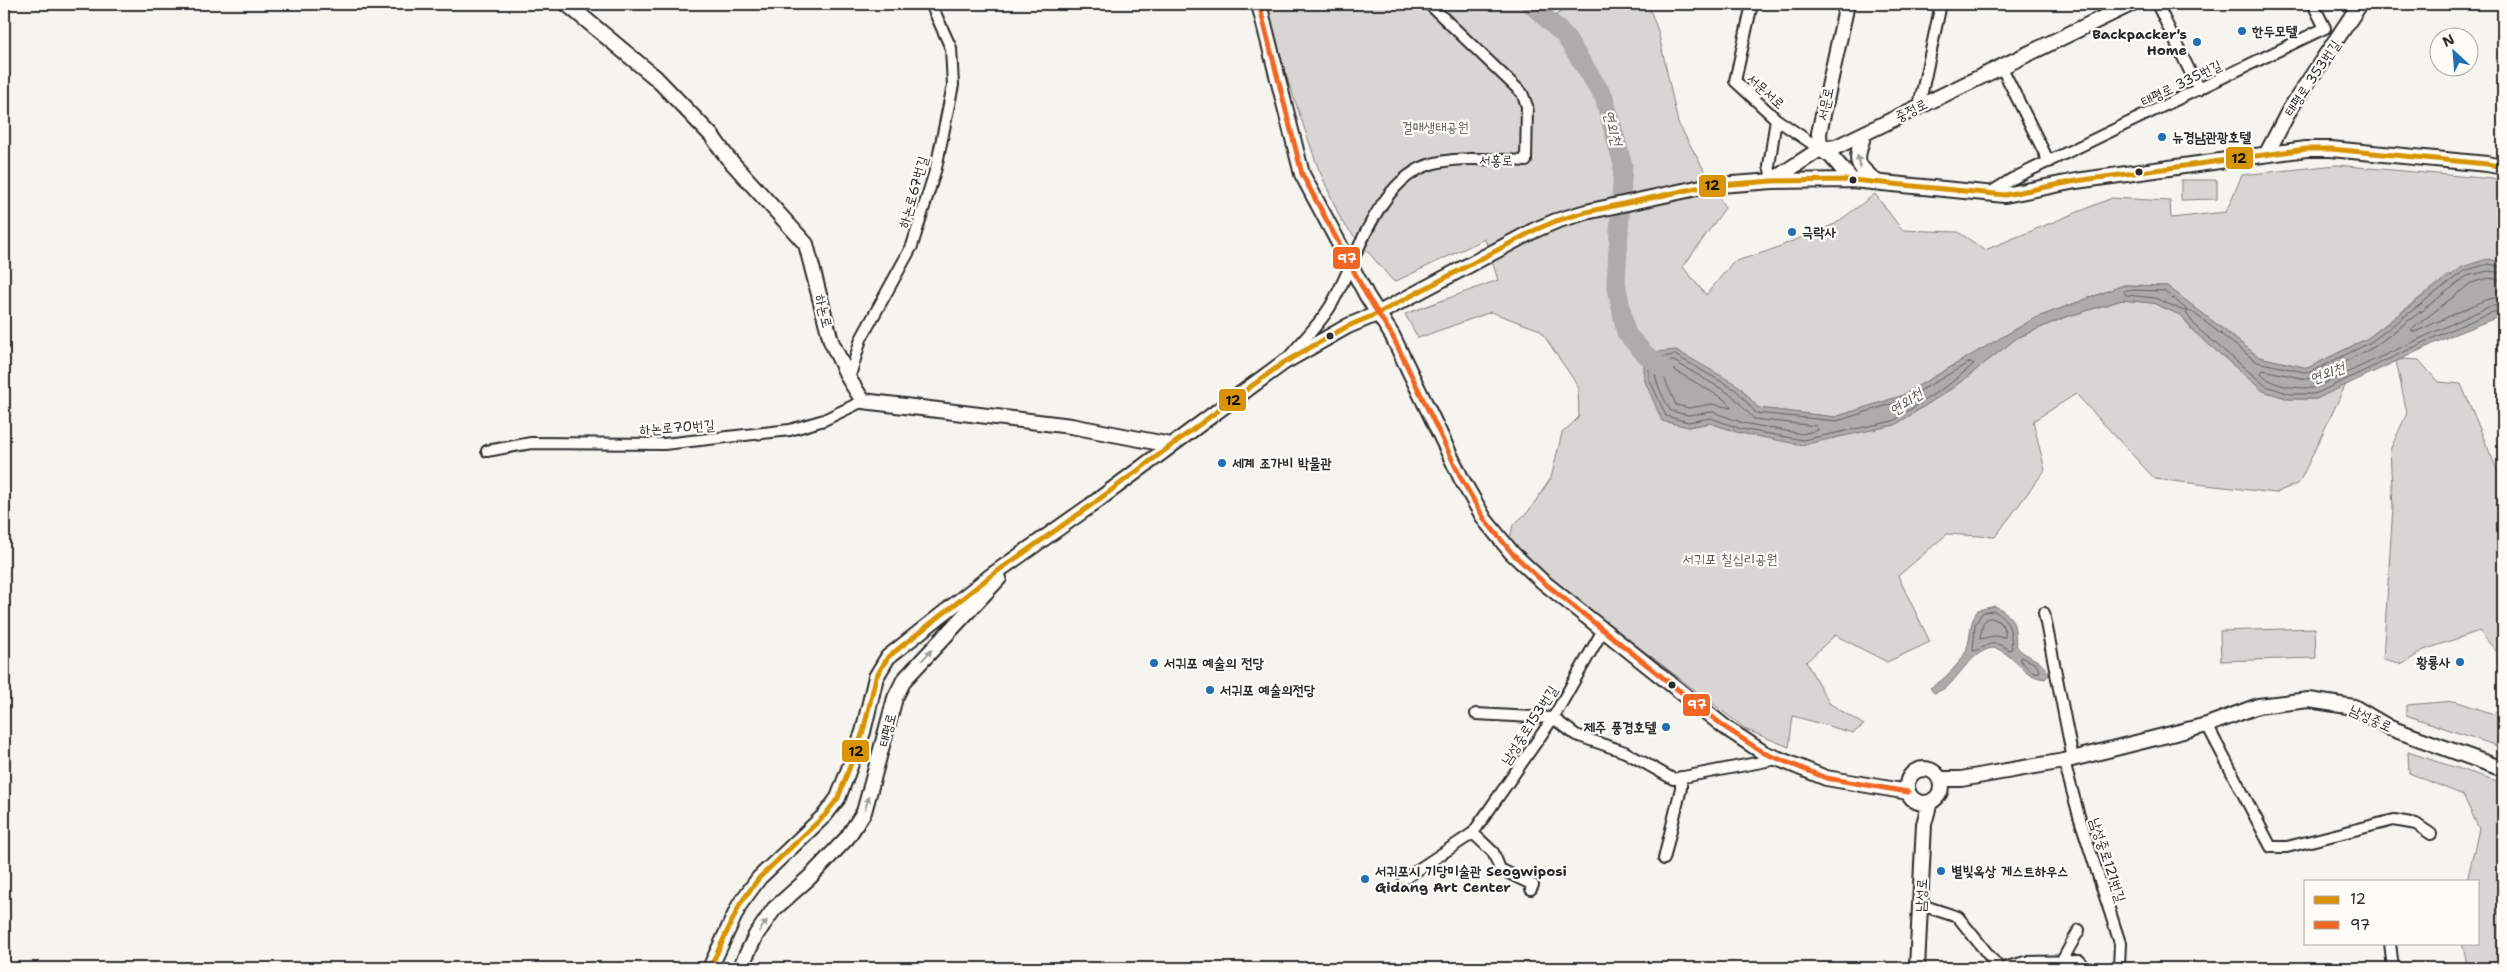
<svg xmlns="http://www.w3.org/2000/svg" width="2507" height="972" font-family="'Shantell Sans','Poor Story',sans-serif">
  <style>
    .green { fill: #d7d6d2; stroke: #81807e }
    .water { fill: #adaca9; stroke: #797877 }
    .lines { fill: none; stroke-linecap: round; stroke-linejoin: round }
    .shore { stroke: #5f5f5d; stroke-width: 1 }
    .river { stroke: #adaca9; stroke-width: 19 }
    .street-casing { stroke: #2b2b2b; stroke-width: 14 }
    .secondary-casing { stroke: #2b2b2b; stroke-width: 18 }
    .street { stroke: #fdfcf7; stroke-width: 10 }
    .secondary { stroke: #fdfcf7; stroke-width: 14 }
    .bus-1-casing { stroke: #fdfcf7; stroke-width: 9 }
    .bus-2-casing { stroke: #fdfcf7; stroke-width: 9 }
    .bus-1 { stroke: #d89406; stroke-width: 5 }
    .bus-2 { stroke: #f26522; stroke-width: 5 }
    .oneway { fill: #9e9e9b }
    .poi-dot { fill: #1f6fb2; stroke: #fdfcf7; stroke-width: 2 }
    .bus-dot { fill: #2b2b2b; stroke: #fdfcf7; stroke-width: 2 }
    .labels { text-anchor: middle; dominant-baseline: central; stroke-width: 4.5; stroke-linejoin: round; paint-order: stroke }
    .poi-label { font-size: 14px; font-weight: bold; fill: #2b2b2b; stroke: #fdfcf7; text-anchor: start }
    .street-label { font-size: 14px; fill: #2b2b2b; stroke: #fdfcf7 }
    .park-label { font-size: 14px; fill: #565655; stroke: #fdfcf7 }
    .water-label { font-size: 15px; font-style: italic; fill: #585857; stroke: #fdfcf7 }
    .line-badge { stroke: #fdfcf7; stroke-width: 2 }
    .badge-label { font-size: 14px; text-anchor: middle; font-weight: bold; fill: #fff }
    .pale-badge-label { font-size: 14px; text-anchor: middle; font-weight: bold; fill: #111 }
  </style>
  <rect width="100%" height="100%" fill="#f5f4ef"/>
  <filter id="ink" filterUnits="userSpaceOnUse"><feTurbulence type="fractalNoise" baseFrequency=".02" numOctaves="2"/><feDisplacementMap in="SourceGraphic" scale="10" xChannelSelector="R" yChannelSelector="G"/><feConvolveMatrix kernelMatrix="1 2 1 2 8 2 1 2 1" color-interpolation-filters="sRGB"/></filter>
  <g filter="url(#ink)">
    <path class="green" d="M1267,4H1524L1539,24L1576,4H1648L1658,31L1678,123L1725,208L1683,267L1706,295L1733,262L1768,251L1835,224L1875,194L1902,230L1958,232L1985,250L2112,198L2170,201L2171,218L2226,212L2242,175L2336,165L2493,179L2503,184V262L2499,261L2449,275L2368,338L2308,368L2259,357L2167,286L2124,285L2035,318L1901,396L1835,417L1758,408L1739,386L1688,427L1710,423L1740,433L1895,425L1954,387L2017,338L2063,318L2122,300L2153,303L2183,316L2192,330L2264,391L2289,399H2316L2346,384L2299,483L2275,493L2155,479L2076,394L2033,421L2045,470L1995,537L1947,534L1898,576L1930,642L1887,662L1835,635L1806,662L1829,703L1864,725L1853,733L1793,716L1789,747L1747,730L1508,547L1513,525L1528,512L1551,478L1562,433L1579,417L1578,386L1540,330L1491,312L1418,338L1405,314L1498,280L1485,239L1394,282L1342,222L1317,165L1284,69Z
      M2181,180H2217V199L2181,200Z
      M2404,359L2419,360L2438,382L2461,384L2503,484V659L2479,631L2424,650L2403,664L2383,659L2393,507L2390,450L2407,413L2396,361Z
      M2315,628L2316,658L2221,661L2220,631Z
      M2455,701L2494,714L2503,701V748L2406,715V705Z
      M2408,752L2497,781L2499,905L2503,932V968H2468L2462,943H2478V881H2467L2479,829L2463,795L2409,773Z"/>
    <path class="water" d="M2487,259L2503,262V315L2450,336L2316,399H2289L2263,391L2192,330L2182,316L2153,303L2122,300L2063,318L2017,338L1954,387L1895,425L1802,445L1740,433L1710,423L1688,427L1662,421L1644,379V353L1676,350L1739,386L1758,408L1835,417L1901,396L2035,318L2124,285L2167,286L2259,357L2308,368L2368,338L2462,267Z
      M1995,606C2025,620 2010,640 2019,649C2031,660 2040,657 2049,675L2045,679C2024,677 2017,659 2000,650C1983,640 1960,673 1951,683C1947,688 1940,691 1934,693L1930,688C1942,682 1961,663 1966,651C1972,636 1968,623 1978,610Z"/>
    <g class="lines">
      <path class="shore" d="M2503,267L2488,264L2464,271L2371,342L2309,373L2257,362L2190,310L2186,313L2196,327L2266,386L2290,394H2315L2448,331L2490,313L2503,310
        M2503,273L2488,271L2467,276L2374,347L2313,378L2306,379L2263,370L2261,373C2274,388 2295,388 2314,388L2488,307L2503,304
        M2503,280L2488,278L2471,283L2411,330L2415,332L2485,300L2503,296
        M2126,290L2165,291L2187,310L2184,311L2155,298L2126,295L2124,292Z
        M1675,355L1736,390L1756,413L1837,421L1904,400L1970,362L1974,364L1951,383L1893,421L1803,440L1741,429L1711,418L1688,422L1666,416L1649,378V360Z
        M1674,361L1732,395L1754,419L1816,426L1818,430L1802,434L1743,423L1713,412L1688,415L1671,411C1664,400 1650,375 1657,363Z
        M1673,369L1727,401L1731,408L1712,404L1689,408L1676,405L1663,375L1664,370Z
        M1994,611C2011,619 2011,633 2012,649L2009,650C1990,637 1990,647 1973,651L1975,625L1982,613Z
        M1988,618C1998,617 2007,627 2005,637L1993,636L1980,639L1983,623Z
        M2021,657L2036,664L2040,672C2032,674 2025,666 2020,660Z"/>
      <path class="river" d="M1531,4L1565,36L1604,97L1623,165L1616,283L1626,333L1644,353L1664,369"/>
      <g class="street-casing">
        <path id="street" d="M1752,4L1735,81L1776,119L1820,149
          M2104,4L2109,14
          M2157,4L2199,90
          M2313,4L2325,28
          M2001,66L2049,162
          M1919,106L1941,4
          M1773,181L1769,166L1776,119
          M1988,194L2012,179L2325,28
          M1289,357C1303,340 1318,326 1330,307C1357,262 1376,177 1435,163C1464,156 1497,160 1526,161L1527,106L1522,93L1429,4
          M849,379L861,339L912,246L936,168L953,85L951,48L931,4
          M487,451L531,443L664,444L790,430L824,420L863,401
          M2044,613L2073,759
          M1476,714L1553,718L1576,735L1625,752L1673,779L1777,759
          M2207,725L2271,847H2287L2394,820L2416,824L2431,834
          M2064,761L2079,816L2120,943L2119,968
          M1473,833L1493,852L1500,869L1533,885L1531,889
          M1664,859L1681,788V777
          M1404,879L1473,833L1553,718L1603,630
          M1921,905L1958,917L1999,968
          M2390,943L2393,968
          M2062,961L2079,930
          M2003,968L2025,962L2080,961"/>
      </g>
      <g class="secondary-casing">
        <path id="secondary" d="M567,4L656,78L712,136L727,157L806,244L831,341L849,379L863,401L1071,426L1171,445
          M1259,4L1302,174L1367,296L1392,335L1462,480L1485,520L1512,553L1542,581L1726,728L1764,753L1826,778L1908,792
          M1864,134C1855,161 1854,164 1877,182
          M1820,149L1836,147L2131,4
          M1820,149L1831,156L1852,180
          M2267,153L2290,109L2360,4
          M1773,180L1820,149L1819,133L1847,4
          M1907 786a17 17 0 1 1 34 0a17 17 0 1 1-34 0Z
          M1939,779H1961L2064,761L2207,725L2258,706L2309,700L2354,707L2390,728L2503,769
          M710,968L740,904L759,878L825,815L838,798L863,732L876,677L888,657L992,575L1090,506L1227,404L1283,363L1348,326L1379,313L1535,230L1556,221L1586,212L1706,186L1773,181L1852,180L2005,195L2076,181L2306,149H2331L2487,164L2503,167
          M740,968L756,935L774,909L810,877L847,838L864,812L895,698L904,680L999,578
          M1917,968L1924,824L1930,802"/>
      </g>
      <use href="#street" class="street"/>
      <use href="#secondary" class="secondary"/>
      <g class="bus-1-casing">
        <path id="bus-1" d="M710,968L740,904L759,878L825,815L838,798L863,732L876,677L888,657L992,575L1090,506L1227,404L1283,363L1348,326L1379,313L1535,230L1556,221L1586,212L1706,186L1773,181L1852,180L2005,195L2076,181L2306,149H2331L2487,164L2503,167"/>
      </g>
      <g class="bus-2-casing">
        <path id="bus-2" d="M1259,4L1302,174L1367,296L1392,335L1462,480L1485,520L1512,553L1542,581L1726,728L1764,753L1826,778L1908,792"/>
      </g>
      <use href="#bus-1" class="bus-1"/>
      <use href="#bus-2" class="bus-2"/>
    </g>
    <defs><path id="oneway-solid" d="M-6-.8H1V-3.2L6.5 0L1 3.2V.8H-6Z" transform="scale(1.25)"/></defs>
    <g class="oneway">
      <use href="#oneway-solid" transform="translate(1859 162) rotate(-104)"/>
      <use href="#oneway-solid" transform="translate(927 655) rotate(-47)"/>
      <use href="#oneway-solid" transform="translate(867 803) rotate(-73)"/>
      <use href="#oneway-solid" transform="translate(763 926) rotate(-55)"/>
    </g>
  </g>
  <g class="poi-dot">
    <circle cx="2242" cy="31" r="5"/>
    <circle cx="2197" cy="42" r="5"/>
    <circle cx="2162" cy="137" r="5"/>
    <circle cx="1792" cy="232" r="5"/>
    <circle cx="1222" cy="463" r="5"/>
    <circle cx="2460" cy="662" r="5"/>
    <circle cx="1154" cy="663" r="5"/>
    <circle cx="1210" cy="690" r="5"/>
    <circle cx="1666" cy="727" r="5"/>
    <circle cx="1941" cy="871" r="5"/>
    <circle cx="1365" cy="879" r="5"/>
  </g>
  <g class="bus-dot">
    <circle cx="2139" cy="172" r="4.5"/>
    <circle cx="1853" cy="180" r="4.5"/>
    <circle cx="1330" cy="336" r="4.5"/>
    <circle cx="1672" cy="685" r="4.5"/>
  </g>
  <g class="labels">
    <g class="poi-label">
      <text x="2252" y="31">한두모텔</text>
      <text x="2187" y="34" text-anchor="end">Backpacker's<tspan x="2187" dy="16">Home</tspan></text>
      <text x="2172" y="137">뉴경남관광호텔</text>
      <text x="1802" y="232">극락사</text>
      <text x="1232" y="463">세계 조가비 박물관</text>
      <text x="2450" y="662" text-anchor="end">황룡사</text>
      <text x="1164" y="663">서귀포 예술의 전당</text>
      <text x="1220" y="690">서귀포 예술의전당</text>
      <text x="1656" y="727" text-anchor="end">제주 풍경호텔</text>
      <text x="1375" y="871">서귀포시 기당미술관 Seogwiposi<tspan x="1375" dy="16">Gidang Art Center</tspan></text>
      <text x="1951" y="871">별빛옥상 게스트하우스</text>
    </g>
    <g class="street-label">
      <text transform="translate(2312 78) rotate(-56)">태평로 353번길</text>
      <text transform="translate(2181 83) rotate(-26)">태평로 335번길</text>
      <text transform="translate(1766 91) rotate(42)">서문서로</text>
      <text transform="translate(1825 104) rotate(-78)">서문로</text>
      <text transform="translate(1911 110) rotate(-26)">중정로</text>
      <text transform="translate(1496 160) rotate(1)">서홍로</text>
      <text transform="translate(913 192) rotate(-74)">하논로67번길</text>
      <text transform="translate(824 311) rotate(76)">하논로</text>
      <text transform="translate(677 427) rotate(-4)">하논로70번길</text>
      <text transform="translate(2371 718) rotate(25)">남성중로</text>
      <text transform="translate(1529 725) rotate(-57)">남성중로153번길</text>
      <text transform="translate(887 730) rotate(-76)">태평로</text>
      <text transform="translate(2108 860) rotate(72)">남성중로121번길</text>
      <text transform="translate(1921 895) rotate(-87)">남성로</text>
    </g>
    <g class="park-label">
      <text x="1435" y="127">걸매생태공원</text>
      <text x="1730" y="559">서귀포 칠십리공원</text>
    </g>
    <g class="water-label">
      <text transform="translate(1613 128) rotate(75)">연외천</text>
      <text transform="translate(2327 373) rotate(-21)">연외천</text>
      <text transform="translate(1906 402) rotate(-34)">연외천</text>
    </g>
  </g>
  <g class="line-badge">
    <rect x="2225" y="146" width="29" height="24" rx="5" fill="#d89406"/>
    <rect x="1698" y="174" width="29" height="24" rx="5" fill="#d89406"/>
    <rect x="1332" y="246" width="29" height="24" rx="5" fill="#f26522"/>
    <rect x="1218" y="388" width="29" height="24" rx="5" fill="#d89406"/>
    <rect x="1682" y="693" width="29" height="24" rx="5" fill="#f26522"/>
    <rect x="841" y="739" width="29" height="24" rx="5" fill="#d89406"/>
  </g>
  <g class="badge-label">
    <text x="1347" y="263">97</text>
    <text x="1697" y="709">97</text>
  </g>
  <g class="pale-badge-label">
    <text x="2239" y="163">12</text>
    <text x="1712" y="190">12</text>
    <text x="1233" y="405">12</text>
    <text x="856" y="756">12</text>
  </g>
  <rect width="2507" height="972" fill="none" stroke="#fdfcf7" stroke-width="20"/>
  <rect x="10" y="10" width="2487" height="952" fill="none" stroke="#2b2b2b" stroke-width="2" filter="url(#ink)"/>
  <rect x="2304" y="880" width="175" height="65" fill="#fdfcf7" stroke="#a9a8a5"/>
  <rect x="2314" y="896" width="25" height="8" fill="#d89406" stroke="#a9a8a5"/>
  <text x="2350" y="904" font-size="15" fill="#2b2b2b">12</text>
  <rect x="2314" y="921" width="25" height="8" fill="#f26522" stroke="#a9a8a5"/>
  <text x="2350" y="930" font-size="15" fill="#2b2b2b">97</text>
  <g transform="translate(2454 52) rotate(334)"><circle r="24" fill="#fdfcf7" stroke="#a9a8a5"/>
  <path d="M0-4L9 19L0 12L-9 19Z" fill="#1f6fb2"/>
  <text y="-8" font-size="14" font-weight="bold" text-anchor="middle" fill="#2b2b2b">N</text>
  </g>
</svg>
